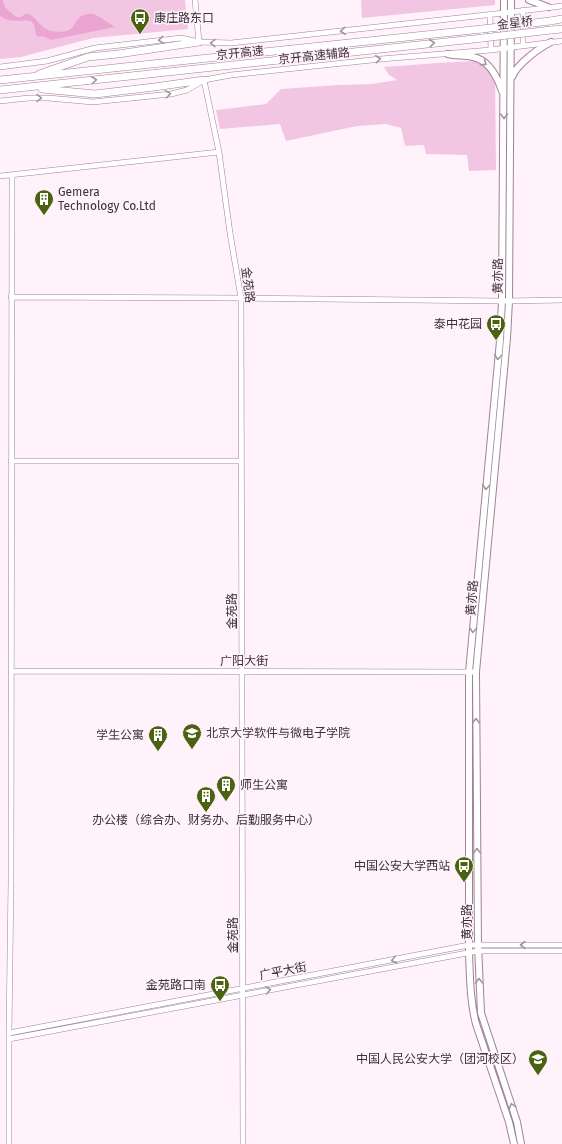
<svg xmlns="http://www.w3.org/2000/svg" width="562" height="1144" font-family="'Fira Sans','Noto Sans SC',sans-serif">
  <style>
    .green { fill: #f2c6e2 }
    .water { fill: #eaa5d2 }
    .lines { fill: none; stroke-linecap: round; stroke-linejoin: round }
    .secondary-casing { stroke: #9f8395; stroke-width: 6 }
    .primary-casing { stroke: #9f8395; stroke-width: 8 }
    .highway-casing { stroke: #9f8395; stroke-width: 8 }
    .secondary { stroke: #fff; stroke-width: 5 }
    .primary { stroke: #fff; stroke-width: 6 }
    .highway { stroke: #fff; stroke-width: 7 }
    .highway-bridge-casing { stroke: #9f8395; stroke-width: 8; stroke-linecap: butt }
    .highway-bridge { stroke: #fff; stroke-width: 7 }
    .oneway { stroke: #9e989c }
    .labels { text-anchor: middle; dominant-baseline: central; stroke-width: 3; stroke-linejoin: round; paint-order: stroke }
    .poi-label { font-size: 12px; fill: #3d3139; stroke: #fff2fa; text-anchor: end }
    .street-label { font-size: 12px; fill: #3d3139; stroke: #fff2fa }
  </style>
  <rect width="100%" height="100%" fill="#fff2fa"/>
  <path class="green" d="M0,0H185L188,29L93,38L21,57L0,59Z
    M361,0H495V5L362,18Z
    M474,61L488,67L495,75L496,170L469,171L467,155L426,154L424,145L405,146L401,128L386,124L357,126L286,141L280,124L220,129L216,110L266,104L281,89L338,85L372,84L397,80L389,75L384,67L438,63Z"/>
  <path class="water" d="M0,0H3C3,9 11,11 16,17H21L25,14H29C38,19 40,28 51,31C56,32 68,33 72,28C75,25 75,21 79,18C82,15 90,13 94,14C97,15 112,25 115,27L51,40L43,36L38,37L36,35L34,25L31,21C18,19 13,24 0,16Z"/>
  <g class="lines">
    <g class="secondary-casing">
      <path id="secondary" d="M195,0L199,42
        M523,10V46
        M490,15L491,50
        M0,67L47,61L95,48L181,38L199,42L231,43L504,13L562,6
        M204,80L219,152L230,233L241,298L243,1144
        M0,101L29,98H48L93,102L171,94L187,90L204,80L231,75L381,59L491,50L562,41
        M0,176L219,152
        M11,297L241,298L502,301L562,300
        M11,461H241
        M12,671L476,672
        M9,1033L469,945H562
        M9,1039L478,951H562
        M9,1144V1033L11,882L12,175"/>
    </g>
    <g class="primary-casing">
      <path id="primary" d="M504,0L502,301L500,341L469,672V953C470,977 470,1001 476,1024L509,1122L514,1144
        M511,0L509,301L507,338L476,672L478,945L481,1013L517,1122L521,1144
        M529,0L548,7
        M448,54C456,56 464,55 473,57C489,60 497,76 502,91
        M512,77C517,64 539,48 551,42"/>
    </g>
    <g class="highway-casing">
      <path id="highway" d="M550,21L562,19
        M551,30L562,29
        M39,74L88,57L118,54L199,42
        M0,80L482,29
        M42,89L95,94L154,87L204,80
        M0,90L483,38"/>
    </g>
    <use href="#secondary" class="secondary"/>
    <use href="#primary" class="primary"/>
    <use href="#highway" class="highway"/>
    <g class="highway-bridge-casing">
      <path id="highway-bridge" d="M482,29L550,21
        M483,38L551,30"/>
    </g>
    <use href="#highway-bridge" class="highway-bridge"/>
  </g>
  <defs><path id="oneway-chevron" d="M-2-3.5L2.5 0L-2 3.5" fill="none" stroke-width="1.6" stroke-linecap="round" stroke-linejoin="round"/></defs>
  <g class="oneway">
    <use href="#oneway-chevron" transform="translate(343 31) rotate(174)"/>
    <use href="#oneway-chevron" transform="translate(161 40) rotate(174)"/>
    <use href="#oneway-chevron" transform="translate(213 43) rotate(-178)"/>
    <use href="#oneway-chevron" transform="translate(432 43) rotate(-6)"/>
    <use href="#oneway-chevron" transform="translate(378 59) rotate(-6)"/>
    <use href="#oneway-chevron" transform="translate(484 63) rotate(36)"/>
    <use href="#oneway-chevron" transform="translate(94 80) rotate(-6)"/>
    <use href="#oneway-chevron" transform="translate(168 94) rotate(-8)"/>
    <use href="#oneway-chevron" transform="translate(39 98) rotate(1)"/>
    <use href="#oneway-chevron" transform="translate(504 116) rotate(90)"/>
    <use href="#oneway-chevron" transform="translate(498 357) rotate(95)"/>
    <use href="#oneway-chevron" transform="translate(486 487) rotate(95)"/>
    <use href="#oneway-chevron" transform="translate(473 630) rotate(95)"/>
    <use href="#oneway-chevron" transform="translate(476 721) rotate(-90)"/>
    <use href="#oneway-chevron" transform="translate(477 851) rotate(-90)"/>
    <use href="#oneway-chevron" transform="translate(523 945) rotate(-180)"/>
    <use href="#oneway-chevron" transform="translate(394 960) rotate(169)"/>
    <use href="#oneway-chevron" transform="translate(479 981) rotate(-92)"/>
    <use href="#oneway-chevron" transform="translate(268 990) rotate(-10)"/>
    <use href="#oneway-chevron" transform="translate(512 1106) rotate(-108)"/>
  </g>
  <defs>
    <g id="bus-pin" transform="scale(1)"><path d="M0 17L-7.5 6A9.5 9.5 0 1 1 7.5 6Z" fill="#4b6311" stroke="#fff2fa"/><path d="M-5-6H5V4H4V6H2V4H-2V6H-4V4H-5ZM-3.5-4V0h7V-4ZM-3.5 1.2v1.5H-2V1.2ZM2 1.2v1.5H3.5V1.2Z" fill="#fff"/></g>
    <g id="building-pin" transform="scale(1)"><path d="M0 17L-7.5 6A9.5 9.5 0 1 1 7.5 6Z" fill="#4b6311" stroke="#fff2fa"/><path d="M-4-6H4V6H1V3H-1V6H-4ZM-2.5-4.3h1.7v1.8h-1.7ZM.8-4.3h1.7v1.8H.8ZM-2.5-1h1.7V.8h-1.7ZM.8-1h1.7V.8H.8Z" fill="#fff"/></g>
    <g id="university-pin" transform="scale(1)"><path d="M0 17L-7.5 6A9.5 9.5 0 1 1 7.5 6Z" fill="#4b6311" stroke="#fff2fa"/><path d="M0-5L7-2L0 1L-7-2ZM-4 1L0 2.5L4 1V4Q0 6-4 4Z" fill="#fff"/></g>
  </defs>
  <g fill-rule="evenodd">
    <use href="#bus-pin" x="140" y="18"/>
    <use href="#building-pin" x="44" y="199"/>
    <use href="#bus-pin" x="496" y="324"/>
    <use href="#university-pin" x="192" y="733"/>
    <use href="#building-pin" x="158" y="735"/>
    <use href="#building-pin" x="226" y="785"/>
    <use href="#building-pin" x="206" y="796"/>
    <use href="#bus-pin" x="464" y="866"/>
    <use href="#bus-pin" x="220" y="985"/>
    <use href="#university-pin" x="538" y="1059"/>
  </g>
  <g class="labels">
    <g class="poi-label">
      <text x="154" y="18" text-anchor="start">康庄路东口</text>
      <text x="58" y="192" text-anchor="start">Gemera<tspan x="58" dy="14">Technology Co.Ltd</tspan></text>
      <text x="482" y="324">泰中花园</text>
      <text x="206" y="733" text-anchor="start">北京大学软件与微电子学院</text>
      <text x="144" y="735">学生公寓</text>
      <text x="240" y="785" text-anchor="start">师生公寓</text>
      <text x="206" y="820" text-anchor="middle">办公楼（综合办、财务办、后勤服务中心）</text>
      <text x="450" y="866">中国公安大学西站</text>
      <text x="206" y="985">金苑路口南</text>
      <text x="524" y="1059">中国人民公安大学（团河校区）</text>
    </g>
    <g class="street-label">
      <text transform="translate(515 23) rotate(-7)">金星桥</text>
      <text transform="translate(240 53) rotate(-6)">京开高速</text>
      <text transform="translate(314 56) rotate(-6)">京开高速辅路</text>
      <text transform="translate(498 276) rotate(-89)">黄亦路</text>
      <text transform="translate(248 285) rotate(83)">金苑路</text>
      <text transform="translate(472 598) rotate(-85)">黄亦路</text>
      <text transform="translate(232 611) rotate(-90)">金苑路</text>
      <text x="244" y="661">广阳大街</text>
      <text transform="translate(467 922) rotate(-90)">黄亦路</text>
      <text transform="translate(233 935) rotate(-90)">金苑路</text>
      <text transform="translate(283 971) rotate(-11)">广平大街</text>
    </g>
  </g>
</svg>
